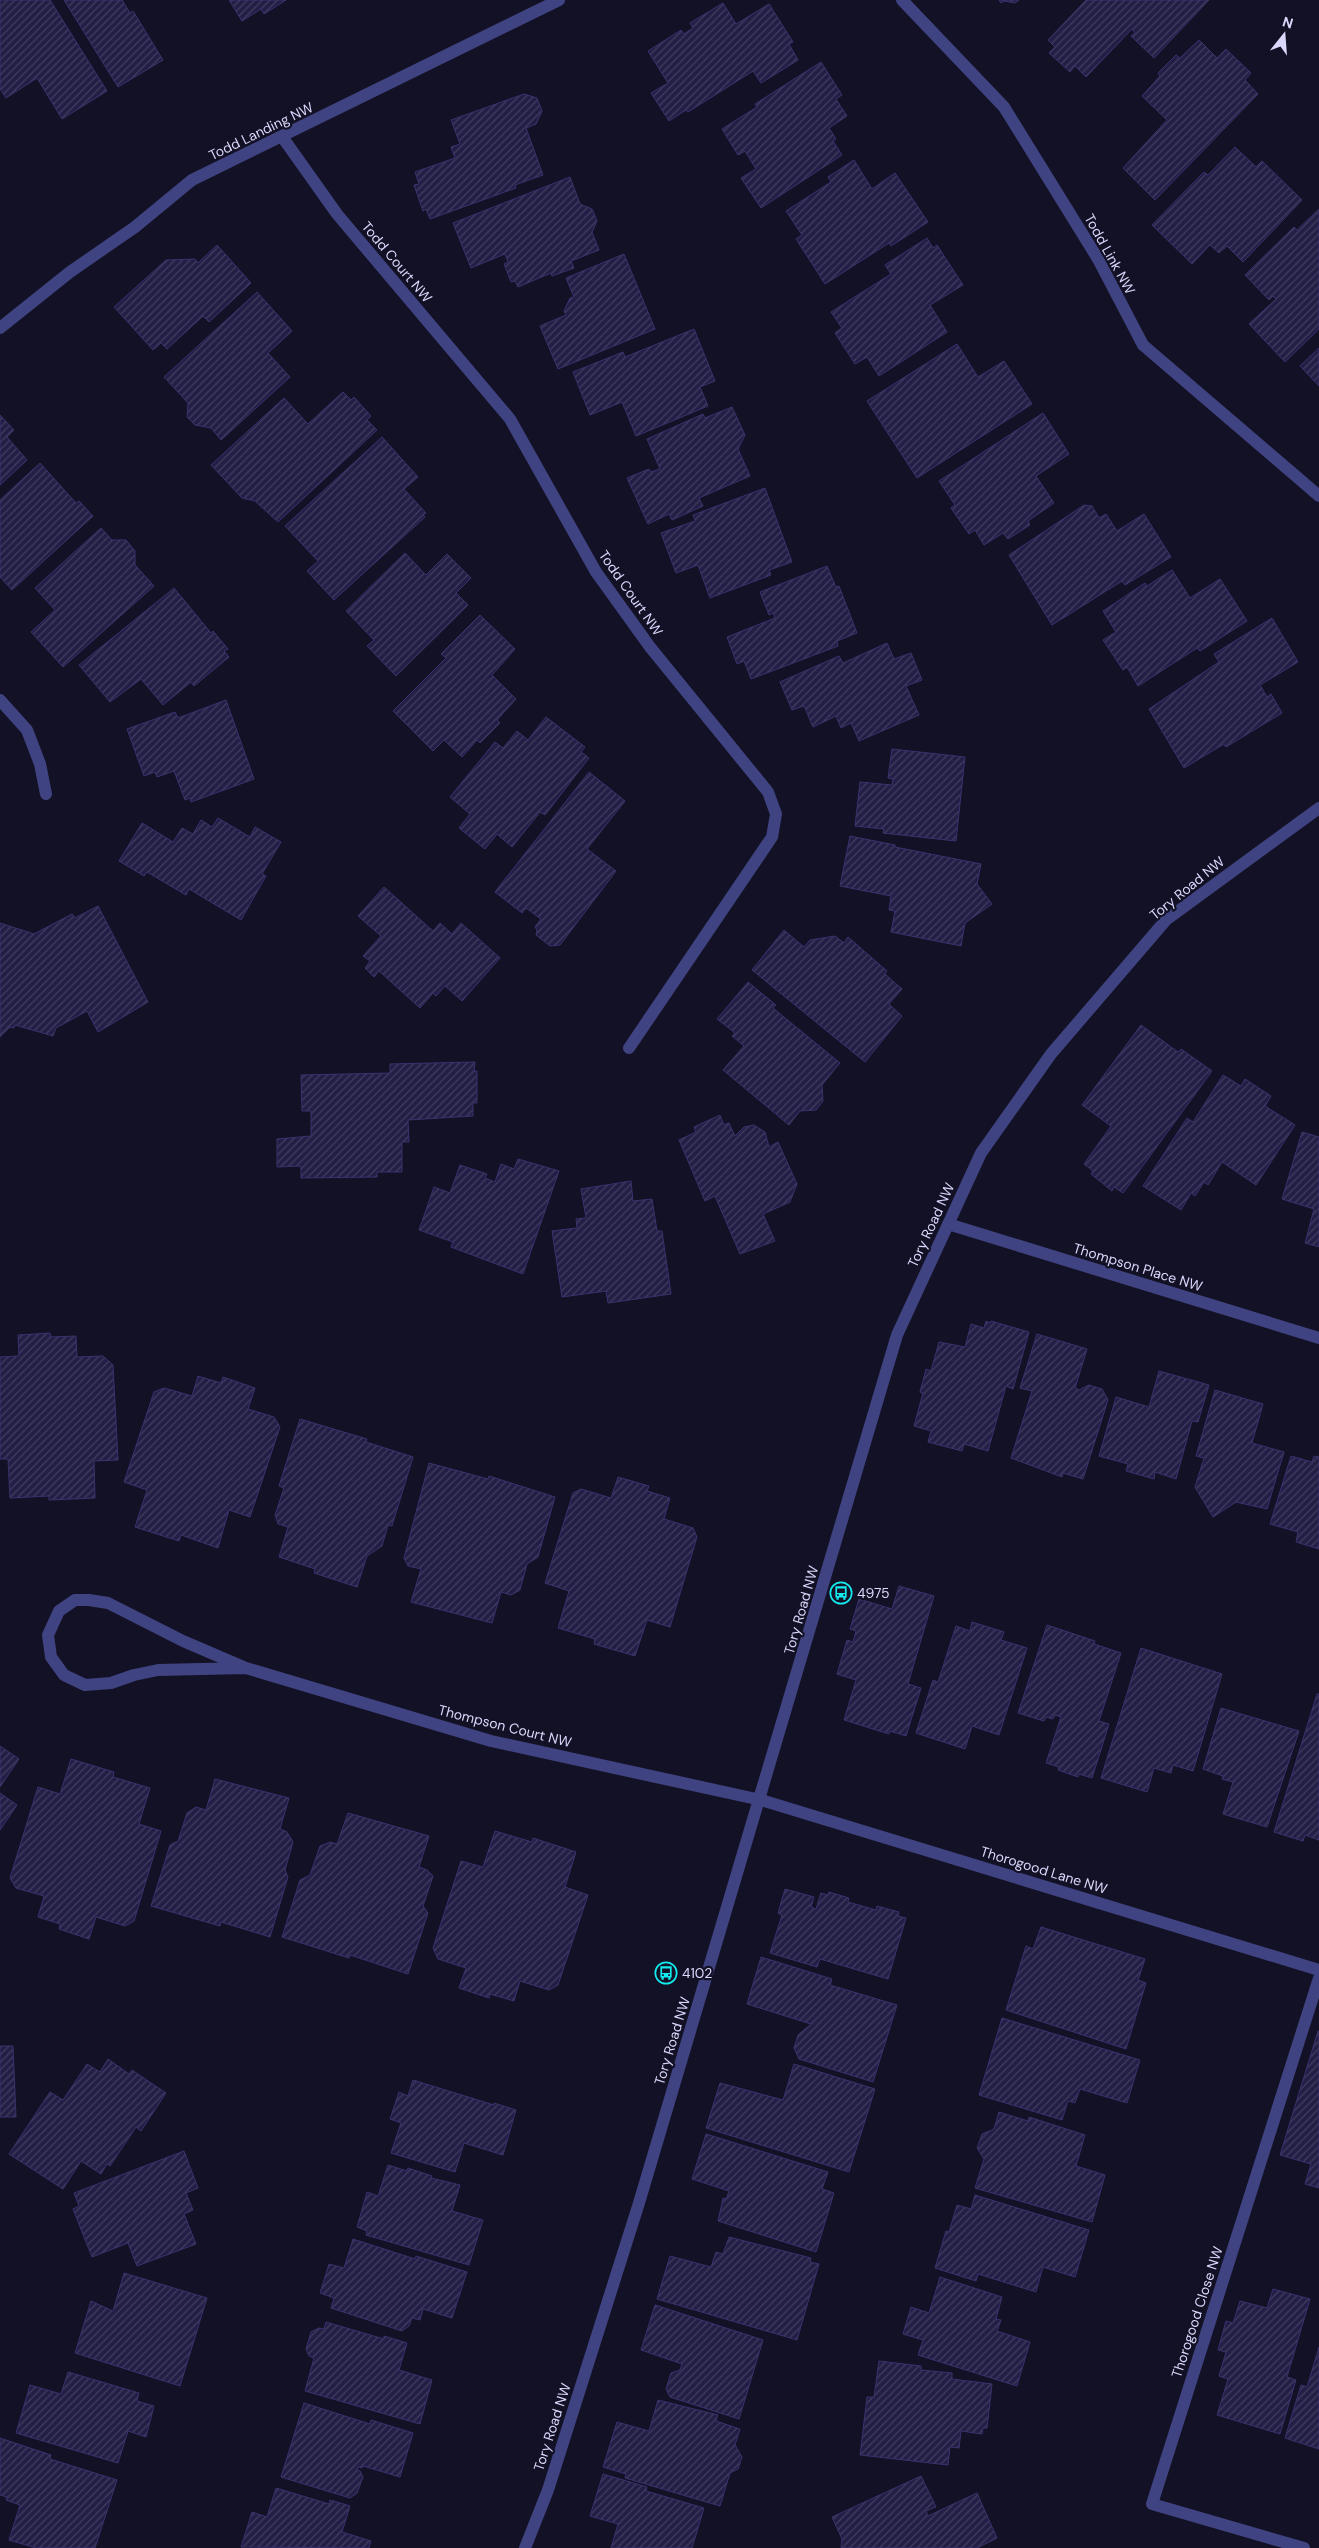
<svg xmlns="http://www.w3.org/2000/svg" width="1319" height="2548" font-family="'DM Sans',sans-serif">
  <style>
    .building { fill: url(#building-hatch); stroke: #39326f }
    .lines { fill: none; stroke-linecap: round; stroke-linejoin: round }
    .minor { stroke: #404381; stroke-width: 12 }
    .labels { text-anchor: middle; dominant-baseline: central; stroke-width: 4.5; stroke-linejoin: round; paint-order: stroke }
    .street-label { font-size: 14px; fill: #d9d8fc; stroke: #131125 }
    .poi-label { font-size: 14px; fill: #d9d8fc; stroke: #131125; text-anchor: start }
  </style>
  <defs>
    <pattern id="building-hatch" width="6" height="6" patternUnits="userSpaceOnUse" patternTransform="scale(1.25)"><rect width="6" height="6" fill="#231e45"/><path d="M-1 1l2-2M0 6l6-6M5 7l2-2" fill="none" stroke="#423e61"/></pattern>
  </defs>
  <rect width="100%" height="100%" fill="#131125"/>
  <path class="building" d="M0,0H50L107,91L62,119L37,78L6,98L0,89Z
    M64,0H122L130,13L133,11L163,60L118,87Z
    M229,0H286L264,14L261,9L242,21Z
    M999,0H1019L1015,3L1004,1L1001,3Z
    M1086,0H1209L1154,58L1131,36L1135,33L1132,29L1086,77L1075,66L1070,72L1049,53L1055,47L1048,40Z
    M723,3L736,24L769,4L793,42L789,44L798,60L761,83L753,71L688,112L686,110L669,121L651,93L668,83L648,51L681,30L684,34L693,28L690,23Z
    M1199,40L1217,58L1226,49L1251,73L1245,80L1258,94L1155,200L1123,168L1167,120L1142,96L1160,76L1158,73L1176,55L1180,58Z
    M821,62L842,95L836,99L847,116L829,128L836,139L833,141L842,155L761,208L741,178L756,169L745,151L738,155L722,129L757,107L755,104Z
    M524,94L537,98L542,111L536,124L526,128L543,175L515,185L516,188L430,219L426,209L423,211L414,185L419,184L415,172L455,158L451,147L460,144L451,120Z
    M1235,147L1256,167L1262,161L1302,200L1243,262L1227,246L1219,253L1210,245L1192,264L1152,225L1204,172L1208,175Z
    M854,160L872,189L895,173L928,222L891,246L889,243L825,284L796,239L802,235L786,211L831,182L828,177Z
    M570,177L580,204L592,209L597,221L592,232L599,250L571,261L574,268L552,276L551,273L518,287L515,281L511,282L504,264L508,262L505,254L471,268L453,223Z
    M1319,209V329L1285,362L1249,324L1276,299L1273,296L1269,300L1245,275L1294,227L1297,230Z
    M927,238L933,248L937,245L963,285L930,305L947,332L879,376L867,357L855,364L835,333L842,328L831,312L891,274L885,265Z
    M217,245L251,283L209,322L203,316L167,349L161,343L153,350L114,307L166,260L195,259L198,263Z
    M624,254L655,329L558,369L540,326L566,315L564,311L570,298L574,297L566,278Z
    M257,292L292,331L268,353L290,377L221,440L211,428L195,425L187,417L188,403L164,377Z
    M694,329L715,381L700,387L708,406L636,436L622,402L590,415L573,372L623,352L625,357Z
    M957,344L978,377L1004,361L1032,404L917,478L867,401Z
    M1319,348V386L1300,366Z
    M343,392L351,400L354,397L371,416L367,420L377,430L278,522L255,501L242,498L211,465L284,398L308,424Z
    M732,407L745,435L738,449L750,476L699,498L703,506L672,520L669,514L648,524L627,478L649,469L651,472L660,469L647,439L703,414L705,418Z
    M1043,413L1069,454L1036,476L1054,503L1028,521L1030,525L1008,539L1003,533L984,545L975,530L969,534L951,508L955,505L939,481Z
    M0,415L14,430L7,437L27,460L0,485Z
    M382,437L418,477L404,489L426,513L423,515L425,517L334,600L307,571L318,561L285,526Z
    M40,463L76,503L79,501L93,516L12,590L0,577V500Z
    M765,488L792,562L769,570L771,575L710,598L698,565L676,573L661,533L695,521L693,515Z
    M1084,505L1092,506L1099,518L1106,514L1117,531L1144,514L1171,557L1125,585L1122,581L1052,625L1009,555Z
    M101,528L112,540H126L135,551V565L154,586L63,667L31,632L55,610L35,588Z
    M405,553L426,575L447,554L471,578L456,593L468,605L396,676L367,646L374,640L346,611Z
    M827,566L836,587L839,586L857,633L837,641L838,646L751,679L744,661L737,664L727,637L775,618L773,613L769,615L760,592Z
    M1172,570L1190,598L1220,579L1247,621L1200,651L1197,648L1138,686L1127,667L1123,670L1103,640L1116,632L1103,611L1145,583L1147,586Z
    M174,588L211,633L213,631L228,649L224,651L229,657L194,686L191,682L163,705L141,679L110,702L79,665Z
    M480,615L515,649L492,675L516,699L497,720L500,723L480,743L477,740L462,757L444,740L433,751L393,711L446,658L441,654Z
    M1272,618L1298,662L1260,685L1267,697L1271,694L1282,713L1226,747L1224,744L1184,768L1149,709L1219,662L1214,654Z
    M887,643L894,659L911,653L922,680L906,686L919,715L859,741L851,723L841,728L836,716L813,727L804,706L792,710L780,682L839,656L843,663Z
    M226,700L254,779L191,802L190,798L185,800L174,771L157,777L155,772L144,776L127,729L175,712L178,718Z
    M546,717L585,747L581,752L589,758L545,815L540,812L512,847L497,834L485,849L459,828L470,814L450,797L495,742L503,748L517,731L528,740Z
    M892,749L965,757L956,841L883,833L884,829L855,826L860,782L892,785L893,779L888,778Z
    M589,772L625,801L587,849L616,871L560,945L550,946L536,935L537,930L535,927L541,919L526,908L522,913L495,892Z
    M218,818L250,837L255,827L281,842L262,874L266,876L241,920L189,889L186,895L147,872L144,876L119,861L142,823L173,842L182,828L193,834L201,820L212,827Z
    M850,836L895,845V847L981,864L977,884L992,904L965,923L961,946L891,932L895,911L889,910L891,896L840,886Z
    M384,887L433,931L440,923L452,934L461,923L500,958L462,1001L445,986L436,996L433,993L420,1008L379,971L374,977L365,968L370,961L363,956L381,936L358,916Z
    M98,906L148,1002L98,1032L87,1011L56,1028L53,1036L15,1025L14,1028L10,1027L0,1037V923L34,934L72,914L75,918Z
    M784,930L804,947L810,940L835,936L844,943L848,937L887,971L885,974L902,989L889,1004L902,1016L865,1062L752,970Z
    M748,982L776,1005L773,1008L840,1063L822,1085L823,1101L816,1110L800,1111L789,1125L723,1070L744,1046L732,1036L735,1033L717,1019Z
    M1141,1025L1178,1052L1181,1049L1212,1071L1123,1193L1114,1187L1112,1191L1091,1174L1093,1171L1084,1164L1111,1126L1082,1105Z
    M475,1062L474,1071H477V1103H473V1116L408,1120L409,1142H402V1172H377V1177L301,1178V1166L277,1167V1139L311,1136V1111H302L301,1075L390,1073V1064Z
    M1223,1075L1241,1086L1245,1079L1271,1096L1265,1106L1295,1125L1256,1185L1222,1162L1208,1185L1204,1182L1195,1196L1191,1193L1181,1210L1143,1186L1187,1118L1193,1122Z
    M720,1115L724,1125L729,1123L735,1136L744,1127L754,1125L765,1132L769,1147L778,1142L797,1184L790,1202L763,1214L775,1241L740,1254L715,1196L705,1201L679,1140L696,1132L694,1127Z
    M1302,1132L1319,1137V1247L1305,1243L1314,1209L1282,1199Z
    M518,1159L559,1171L523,1274L451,1247L453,1242L419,1230L434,1187L450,1193L460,1165L487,1174L485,1178L495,1182L501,1164L514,1169Z
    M631,1181L633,1201L652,1199L657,1231H662L671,1294L608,1303L606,1291L562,1297L552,1231L577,1228L576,1219L586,1218L581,1189Z
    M986,1321L990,1323L991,1321L1029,1332L1013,1389L1006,1386L988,1451L964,1444L962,1451L928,1442L931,1431L914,1426L923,1393L920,1392L926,1369L931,1371L939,1342L965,1347L971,1324L984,1328Z
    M50,1333L51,1337L76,1336L77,1357L103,1356L113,1365L118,1460L94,1461L95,1498L49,1500V1496L10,1498L8,1459H0V1357L19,1356L18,1335Z
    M1037,1334L1087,1349L1075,1388L1079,1390L1089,1385L1102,1389L1108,1400L1083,1479L1063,1473L1062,1477L1011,1458L1032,1391L1020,1388Z
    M1159,1371L1209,1385L1198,1422L1192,1421L1176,1479L1155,1472L1154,1479L1126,1471L1128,1464L1099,1456L1116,1397L1149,1407Z
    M198,1376L221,1383L223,1377L255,1388L248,1409L274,1417L280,1427L250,1517L229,1510L218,1548L181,1535L179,1541L135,1527L147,1490L124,1482L154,1392L164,1388L192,1396Z
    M1215,1390L1263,1404L1252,1443L1284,1452L1267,1509L1236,1502L1213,1517L1195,1487L1204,1458L1196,1456Z
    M300,1419L367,1439L366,1442L413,1457L392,1526L388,1525L382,1546L367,1556L357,1587L314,1573L315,1569L279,1557L288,1527L278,1524L275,1515L284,1488L279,1486Z
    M1291,1456L1312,1462L1314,1456L1319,1457V1549L1296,1542L1298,1532L1270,1524Z
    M429,1463L488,1479L489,1476L555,1497L538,1557L527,1564L520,1590L511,1595L501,1592L492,1623L411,1602L421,1569L408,1566L404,1558Z
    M618,1477L649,1486L647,1491L670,1498L664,1519L693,1528L697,1537L670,1627L647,1620L635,1656L594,1644L595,1639L558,1628L569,1591L545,1583L573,1493L581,1489L611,1498Z
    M899,1586L934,1596L908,1684L921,1688L906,1736L890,1731L889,1734L844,1720L856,1680L837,1674L847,1640L853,1642L856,1631L850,1629L859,1599L892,1609Z
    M972,1622L1004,1632L1001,1640L1027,1648L999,1735L972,1726L965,1749L916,1733L933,1680L938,1682L956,1626L970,1631Z
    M1047,1625L1095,1641L1094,1644L1121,1653L1099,1721L1109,1724L1092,1778L1079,1774L1078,1777L1058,1770L1059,1767L1046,1763L1061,1717L1055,1715L1053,1719L1046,1717L1044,1721L1018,1713Z
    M1141,1648L1222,1674L1193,1771L1173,1765L1171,1773L1154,1768L1147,1792L1101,1778Z
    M1317,1694H1319V1840L1305,1835L1303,1841L1274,1832Z
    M1221,1708L1299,1731L1267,1827L1223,1814L1233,1782L1222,1779L1223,1776L1203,1769Z
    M0,1746L19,1759L0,1787Z
    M71,1759L114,1772L113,1777L150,1788L139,1824L161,1831L134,1921L125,1926L96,1917L89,1939L59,1929L60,1924L38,1917L44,1896L16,1888L10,1878L38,1787L60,1794Z
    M215,1779L289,1798L280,1829L287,1832L293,1842L285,1870L288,1877L270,1937L221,1922L220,1926L151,1906L170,1845L178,1841L187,1813L196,1807L206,1810Z
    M0,1793L17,1805L0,1830Z
    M348,1813L429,1836L419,1867L427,1870L433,1876L423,1906L428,1913L408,1974L350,1955L349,1958L282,1937L300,1880L310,1875L320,1846L330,1842L337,1844Z
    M495,1831L532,1842L533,1838L576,1852L565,1887L588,1895L558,1985L549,1990L520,1981L514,2001L490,1994L489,1998L459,1988L466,1968L438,1959L433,1948L461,1861L483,1867Z
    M785,1889L814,1897L811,1907L816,1909L821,1893L828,1895L829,1892L849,1898L848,1902L876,1910L877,1906L899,1912L898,1916L906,1918L888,1979L820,1959L817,1967L770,1953L782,1915L778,1913Z
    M1041,1927L1145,1959L1138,1980L1146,1983L1126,2049L1006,2010L1026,1946L1033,1949Z
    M761,1957L832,1979L830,1985L897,2005L873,2082L799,2059L794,2048L798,2035L811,2024L747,2004Z
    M1002,2018L1140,2060L1127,2103L1080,2089L1075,2103L1068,2101L1062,2120L979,2095Z
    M1318,2031H1319V2188L1305,2184L1311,2164L1280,2155Z
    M0,2046H13L16,2117H0Z
    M108,2059L129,2074L132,2070L166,2093L141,2131L136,2127L110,2166L107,2164L101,2174L81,2161L63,2189L9,2154L50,2092L63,2100L87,2064L100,2072Z
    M794,2064L875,2089L849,2172L706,2128L720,2083L783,2100Z
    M413,2080L494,2105V2103L516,2110L503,2155L464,2143L455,2172L391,2153L401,2123L390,2119L399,2092L408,2096Z
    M999,2112L1028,2121L1029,2117L1085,2135L1076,2166L1105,2175L1092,2222L975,2188L984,2159L977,2148L982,2134L994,2129Z
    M706,2134L828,2172L822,2189L834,2193L816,2252L718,2221L723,2198L726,2199L729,2191L692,2179Z
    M184,2151L198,2188L186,2193L193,2210L184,2214L196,2244L137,2266L128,2243L92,2257L73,2209L79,2206L74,2193Z
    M388,2165L407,2171L408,2168L432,2176L431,2178L460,2185L452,2211L483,2220L469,2265L366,2235L367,2231L357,2227L367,2192L378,2196Z
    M975,2195L1089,2230L1075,2277L1043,2267L1036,2292L978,2274L976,2281L935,2268L946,2231L949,2232L957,2205L971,2209Z
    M729,2237L811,2258L810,2262L819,2264L797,2340L657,2299L670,2256L711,2267L716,2252L723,2254Z
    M353,2239L415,2259L416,2256L467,2272L452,2318L423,2309L420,2320L412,2318L409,2326L402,2331L331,2308L334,2298L320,2293L329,2264L344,2268Z
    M124,2273L207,2298L180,2386L75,2353L91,2301L113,2311Z
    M940,2277L1002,2297L996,2319L1001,2320L997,2331L1030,2342L1017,2386L918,2355L923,2340L903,2334L911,2307L929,2313Z
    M1273,2289L1310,2299L1287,2377L1296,2380L1280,2434L1217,2415L1228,2379L1219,2376L1226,2352L1218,2350L1226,2321L1233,2323L1240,2301L1267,2308Z
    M655,2305L763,2340L739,2419L670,2397L666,2389L671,2373L680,2370L682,2364L641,2350Z
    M326,2322L384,2339V2336L407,2343L399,2370L432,2380L420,2424L305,2391L314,2358L309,2356L306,2349L311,2332L319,2328L324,2329Z
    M1319,2347V2449L1285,2438L1301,2385L1307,2387Z
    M879,2361L921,2366V2370L952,2373V2379L992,2384L987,2428H983L982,2434L961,2431L959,2448L950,2447L948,2465L860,2455L867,2397H874Z
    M68,2372L139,2393L137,2401L154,2406L146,2437L128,2431L118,2463L16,2433L30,2385L61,2394Z
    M658,2400L718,2415L716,2421L740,2429L735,2445L742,2457L738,2469L730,2473L720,2506L625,2478L626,2474L603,2467L617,2422L649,2431Z
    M304,2403L370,2424L371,2420L413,2433L400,2477L363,2466L362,2468L358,2467L357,2470L360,2471L363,2477L357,2493L350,2498L281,2477Z
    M0,2438L51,2455L50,2459L117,2480L95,2548H36L9,2540L20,2505L6,2500L7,2497L0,2495Z
    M603,2474L647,2487L646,2491L704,2508L692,2548H611L618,2524L590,2516Z
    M921,2476L936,2507L926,2511L928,2516L977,2493L997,2538L977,2548H841L842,2539L832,2517Z
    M276,2488L329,2504L330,2500L350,2506L342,2532L371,2541L369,2548L241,2547L252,2512L267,2517Z"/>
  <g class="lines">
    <path class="minor" d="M902,0L1004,107L1098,259L1143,345L1319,496
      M283,138L337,214L510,419L596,572L650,647L768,792L776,814L772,837L629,1048
      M0,328L70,272L135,227L192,180L559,0
      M0,700L27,730L40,764L46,794
      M948,1224L1319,1338
      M246,1668L158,1670L134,1675L111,1683L85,1685L64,1675L51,1657L48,1635L59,1611L75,1600H89L108,1603L183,1641L246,1668L491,1741L761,1800L1319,1970
      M525,2548L548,2490L639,2203L897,1335L981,1153L1051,1054L1166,920L1319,808
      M1304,2548L1152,2504L1319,1978"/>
  </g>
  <defs>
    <g id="bus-ring" transform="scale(1.125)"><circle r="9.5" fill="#131125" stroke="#13ebee" stroke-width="1.5"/><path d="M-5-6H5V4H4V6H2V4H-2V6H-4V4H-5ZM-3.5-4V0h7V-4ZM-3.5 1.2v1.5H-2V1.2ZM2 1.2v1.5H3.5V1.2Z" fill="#13ebee"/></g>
  </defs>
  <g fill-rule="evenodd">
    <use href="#bus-ring" x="841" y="1593"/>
    <use href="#bus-ring" x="666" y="1973"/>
  </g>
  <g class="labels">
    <g class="street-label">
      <text transform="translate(261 131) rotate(-26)">Todd Landing NW</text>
      <text transform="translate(1110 254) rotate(61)">Todd Link NW</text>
      <text transform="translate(397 262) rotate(50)">Todd Court NW</text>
      <text transform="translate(631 593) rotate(55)">Todd Court NW</text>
      <text transform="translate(1187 888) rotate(-39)">Tory Road NW</text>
      <text transform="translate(931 1225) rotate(-65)">Tory Road NW</text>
      <text transform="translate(1138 1267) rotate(17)">Thompson Place NW</text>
      <text transform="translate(801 1610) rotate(-74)">Tory Road NW</text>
      <text transform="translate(505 1726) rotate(14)">Thompson Court NW</text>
      <text transform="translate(1044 1870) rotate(17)">Thorogood Lane NW</text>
      <text transform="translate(672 2041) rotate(-73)">Tory Road NW</text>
      <text transform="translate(1197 2312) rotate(-72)">Thorogood Close NW</text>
      <text transform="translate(552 2427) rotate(-72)">Tory Road NW</text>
    </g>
    <g class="poi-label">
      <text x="857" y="1593">4975</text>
      <text x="682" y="1973">4102</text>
    </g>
  </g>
  <g transform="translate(1284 35) rotate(17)" stroke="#131125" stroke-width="4" paint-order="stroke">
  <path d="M0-4L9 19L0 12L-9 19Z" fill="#d9d8fc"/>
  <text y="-8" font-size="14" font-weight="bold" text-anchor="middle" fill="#d9d8fc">N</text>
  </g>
</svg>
